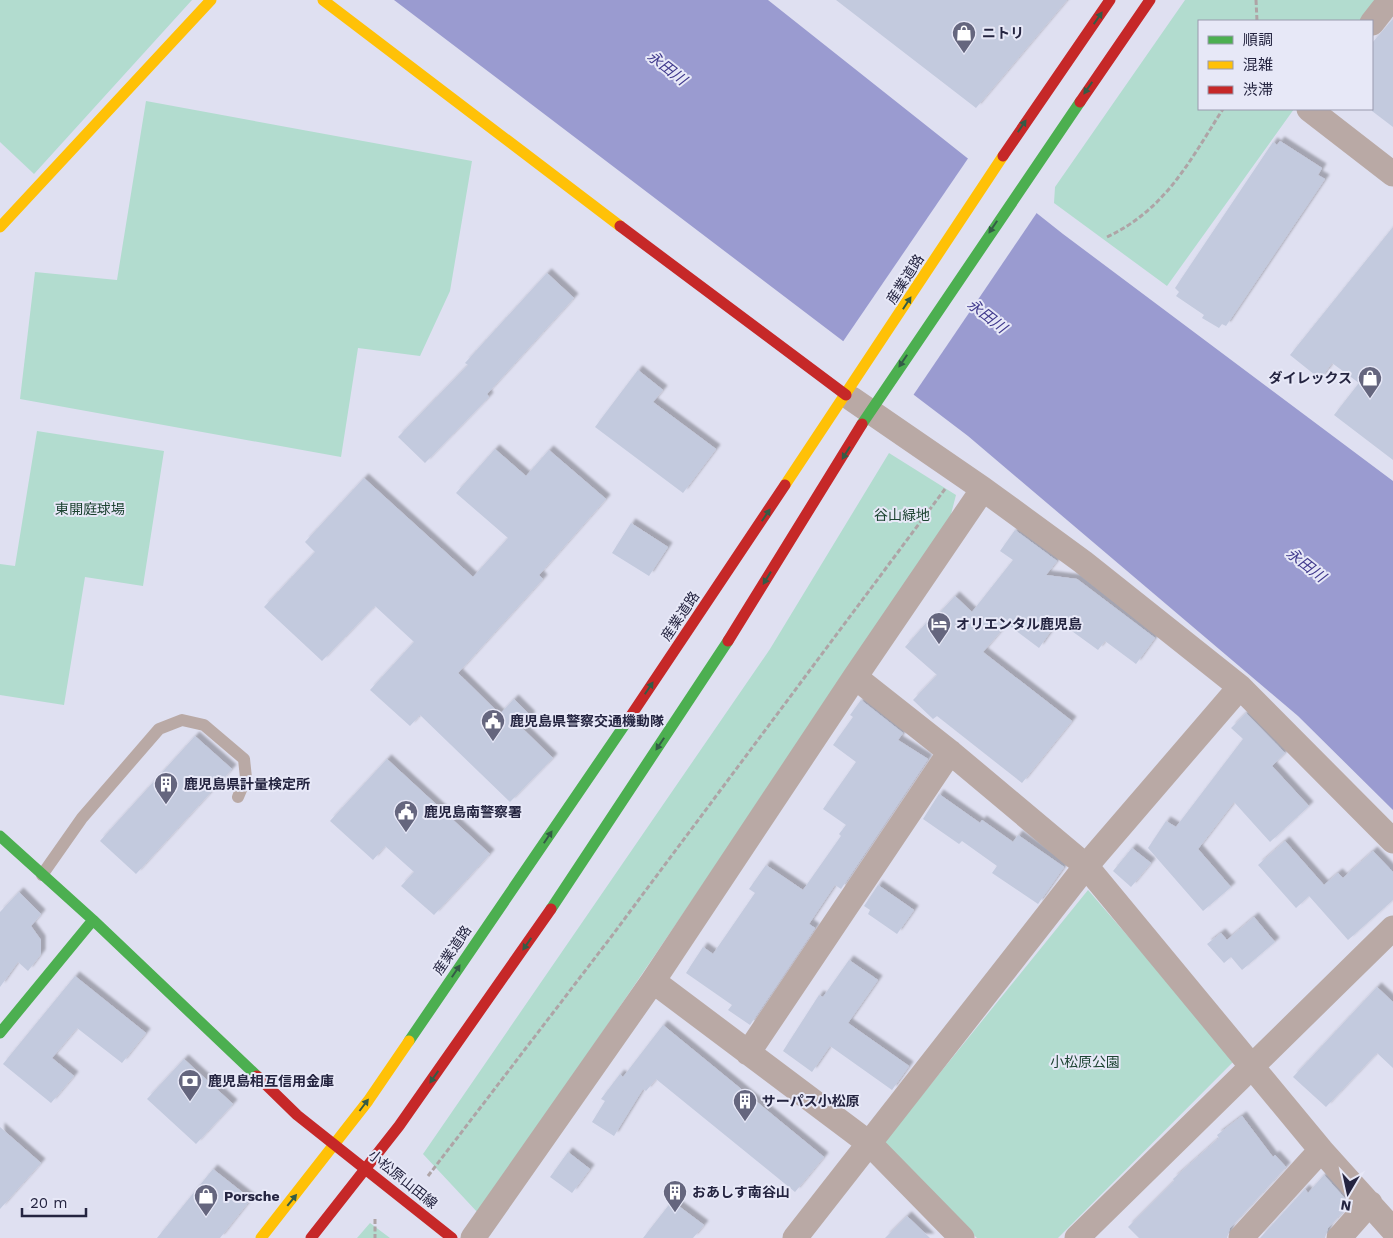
<svg xmlns="http://www.w3.org/2000/svg" width="1393" height="1238" font-family="'Work Sans','Noto Sans JP',sans-serif">
  <style>
    .green { fill: #b2dccf }
    .water { fill: #9a9bd0 }
    .pier { fill: #dfe0f1 }
    .building { fill: #c3cade; filter: url(#shadow) }
    .lines { fill: none; stroke-linecap: round; stroke-linejoin: round }
    .path { stroke: #aea4a6; stroke-width: 3; stroke-dasharray: 5 2.5; stroke-linecap: butt }
    .lane { stroke: #b9a9a5; stroke-width: 12 }
    .street { stroke: #b9a9a5; stroke-width: 25 }
    .fast { stroke: #4caf50; stroke-width: 11 }
    .slow { stroke: #ffc107; stroke-width: 11 }
    .jam { stroke: #c62828; stroke-width: 11 }
    .oneway { fill: #345c46 }
    .labels { text-anchor: middle; dominant-baseline: central; stroke-width: 4; stroke-linejoin: round; paint-order: stroke }
    .poi-label { font-size: 14px; font-weight: bold; fill: #242440; stroke: #e7e8f7; text-anchor: start }
    .street-label { font-size: 14px; fill: #242440; stroke: #e7e8f7 }
    .park-label { font-size: 14px; fill: #1d4332; stroke: #e7e8f7 }
    .water-label { font-size: 15px; font-style: italic; fill: #413a8d; stroke: #e7e8f7 }
  </style>
  <defs>
    <filter id="shadow"><feDropShadow dx="4.5" dy="-4.5" stdDeviation="1" flood-color="#0004"/></filter>
  </defs>
  <rect width="100%" height="100%" fill="#dfe0f1"/>
  <path class="green" d="M0,0H192L34,174L0,142Z
    M1185,0H1377L1361,21H1199V109H1294L1167,286L1054,203L1055,187Z
    M146,101L472,161L450,291L420,356L358,348L341,457L20,399L35,272L117,280Z
    M37,431L164,451L143,586L85,577L64,705L0,695V564L15,566Z
    M889,453L956,495L949,522L479,1214L423,1154L770,649Z
    M1088,890L1235,1060L1058,1238H977L880,1147Z
    M370,1223L390,1238H357Z"/>
  <path class="water" d="M394,0H768L1063,234L1393,481V810L1298,716L968,436Z"/>
  <path class="pier" d="M969,157L1038,211L912,397L842,343Z"/>
  <path class="building" d="M836,0H1067L976,108Z
    M1393,19V127L1372,111V43Z
    M1280,141L1322,168L1318,175L1325,179L1226,326L1222,324L1219,328L1202,318L1204,315L1176,296L1179,292L1175,288L1273,142L1277,145Z
    M1393,227V460L1334,415L1359,383L1332,363L1320,379L1290,355Z
    M547,273L574,298L487,394L489,397L425,463L398,437L468,365L465,363Z
    M638,370L663,390L653,402L716,449L683,493L595,427Z
    M495,449L526,476L549,450L606,499L539,575L543,579L458,673L500,714L514,699L531,716L521,727L553,758L510,802L420,715L410,726L370,690L414,642L375,606L322,661L264,607L315,552L305,542L364,478L473,577L508,538L456,493Z
    M631,523L668,547L649,576L612,553Z
    M1015,530L1057,561L1046,575L1077,579L1155,638L1136,664L1105,641L1098,650L1058,621L1039,648L1007,624L983,652L1072,721L1022,783L937,716L933,719L913,700L937,675L905,647L928,621L930,623L955,596L972,612L1013,560L1000,551Z
    M861,700L903,733L898,740L928,759L841,889L835,885L809,924L815,928L750,1025L728,1010L732,1005L686,973L703,947L713,954L755,893L749,889L766,865L803,890L841,836L839,834L846,825L823,809L856,762L833,745L853,717L850,715Z
    M1246,713L1285,753L1272,766L1309,806L1270,842L1234,802L1198,849L1231,887L1203,911L1148,848L1166,821L1176,827L1243,739L1231,728Z
    M195,736L232,769L136,874L100,841Z
    M387,759L490,854L434,915L401,886L414,872L385,846L373,860L330,821Z
    M939,794L980,823L982,820L1013,842L1018,835L1064,867L1038,904L992,873L997,866L962,841L959,844L923,819Z
    M1285,841L1324,885L1338,873L1343,878L1373,851L1393,872V900L1348,940L1309,896L1296,908L1258,865Z
    M1132,848L1151,863L1131,887L1113,871Z
    M878,885L914,910L897,934L868,914L870,910L864,906Z
    M19,892L41,914L31,926L41,940V954L28,971L18,962L0,987V912Z
    M1254,917L1275,942L1242,970L1231,957L1224,963L1207,944L1221,933L1227,940Z
    M849,960L878,980L848,1023L909,1066L892,1090L830,1046L812,1072L783,1051L819,995L823,997Z
    M75,976L146,1033L122,1063L77,1028L52,1058L74,1076L51,1103L3,1064Z
    M1377,987L1393,1002V1068L1377,1053L1326,1107L1293,1077Z
    M663,1025L824,1157L795,1192L656,1079L646,1091L643,1089L614,1136L592,1122L605,1101L601,1099L620,1074L623,1077Z
    M184,1059L233,1104L196,1144L147,1099Z
    M1242,1116L1273,1157L1275,1155L1286,1167L1230,1228L1227,1238H1139L1128,1227L1174,1181L1173,1179L1219,1138L1217,1135Z
    M0,1127L41,1163L0,1209Z
    M568,1152L590,1169L572,1193L550,1177Z
    M213,1169L251,1199L220,1238H157Z
    M1324,1175L1350,1204L1328,1228L1325,1238H1260L1305,1189L1308,1193Z
    M672,1201L704,1225L693,1238H643Z
    M907,1216L930,1238H885Z"/>
  <g class="lines">
    <path class="path" d="M1256,0L1257,21
      M1107,237C1166,209 1189,162 1223,109
      M428,1176L611,937L945,489
      M375,1219V1238"/>
    <path class="lane" d="M42,875L82,818L159,729L182,720L204,725L244,759L246,778L238,797"/>
    <path class="street" d="M1372,23L1390,0
      M1309,109L1393,174
      M852,399L983,489L1083,562L1240,687L1393,841
      M855,677L950,752L1086,866L1321,1150L1393,1230
      M653,981L870,1144L962,1238
      M748,1053L950,752
      M473,1238L653,981L855,677L983,489
      M795,1238L1086,866L1240,687
      M1077,1238L1393,928
      M1241,1238L1321,1150
      M1339,1238L1370,1203"/>
    <path class="fast" d="M862,424L1080,102
      M0,836L93,920L257,1076
      M551,909L728,641
      M0,1033L93,920
      M409,1041L630,717"/>
    <path class="slow" d="M323,0L620,226
      M0,227L211,0
      M785,485L1003,156
      M261,1238L368,1101L409,1041"/>
    <path class="jam" d="M1080,102L1150,0
      M1003,156L1110,0
      M620,226L846,395
      M728,641L862,424
      M630,717L785,485
      M257,1076L297,1115L452,1238
      M311,1238L399,1126L551,909"/>
  </g>
  <defs><path id="oneway-solid" d="M-6-.8H1V-3.2L6.5 0L1 3.2V.8H-6Z" transform="scale(1.25)"/></defs>
  <g class="oneway">
    <use href="#oneway-solid" transform="translate(1098 18) rotate(-55)"/>
    <use href="#oneway-solid" transform="translate(1088 88) rotate(125)"/>
    <use href="#oneway-solid" transform="translate(1022 126) rotate(-56)"/>
    <use href="#oneway-solid" transform="translate(993 227) rotate(124)"/>
    <use href="#oneway-solid" transform="translate(907 303) rotate(-57)"/>
    <use href="#oneway-solid" transform="translate(903 361) rotate(124)"/>
    <use href="#oneway-solid" transform="translate(846 453) rotate(122)"/>
    <use href="#oneway-solid" transform="translate(766 515) rotate(-56)"/>
    <use href="#oneway-solid" transform="translate(767 578) rotate(122)"/>
    <use href="#oneway-solid" transform="translate(649 688) rotate(-56)"/>
    <use href="#oneway-solid" transform="translate(660 744) rotate(124)"/>
    <use href="#oneway-solid" transform="translate(548 837) rotate(-56)"/>
    <use href="#oneway-solid" transform="translate(527 944) rotate(125)"/>
    <use href="#oneway-solid" transform="translate(456 971) rotate(-56)"/>
    <use href="#oneway-solid" transform="translate(434 1077) rotate(125)"/>
    <use href="#oneway-solid" transform="translate(364 1105) rotate(-53)"/>
    <use href="#oneway-solid" transform="translate(292 1200) rotate(-51)"/>
  </g>
  <defs>
    <g id="shop-pin" transform="scale(1.25)"><path d="M0 17L-7.5 6A9.5 9.5 0 1 1 7.5 6Z" fill="#65667e" stroke="#e7e8f7"/><path d="M-5-2.5h2.3a2.7 3.5 0 0 1 5.4 0H5L5.5 6h-11ZM-1.5-2.5h3a1.5 2.3 0 0 0-3 0Z" fill="#fff"/></g>
    <g id="hotel-pin" transform="scale(1.25)"><path d="M0 17L-7.5 6A9.5 9.5 0 1 1 7.5 6Z" fill="#65667e" stroke="#e7e8f7"/><path d="M-6-4.5h1.5V1H6V5H4.5V3h-9V5H-6ZM-4 0a1.8 1.8 0 1 1 3.6 0ZM.5 0V-2.5h3Q6-2.5 6 0Z" fill="#fff"/></g>
    <g id="civic-pin" transform="scale(1.25)"><path d="M0 17L-7.5 6A9.5 9.5 0 1 1 7.5 6Z" fill="#65667e" stroke="#e7e8f7"/><path d="M-.6-6.5H3V-4.5H.6V-3L4-1V1h2V6H-6V1h2V-1L-.6-3ZM-1.2 2.5V6h2.4V2.5Z" fill="#fff"/></g>
    <g id="building-pin" transform="scale(1.25)"><path d="M0 17L-7.5 6A9.5 9.5 0 1 1 7.5 6Z" fill="#65667e" stroke="#e7e8f7"/><path d="M-4-6H4V6H1V3H-1V6H-4ZM-2.5-4.3h1.7v1.8h-1.7ZM.8-4.3h1.7v1.8H.8ZM-2.5-1h1.7V.8h-1.7ZM.8-1h1.7V.8H.8Z" fill="#fff"/></g>
    <g id="bank-pin" transform="scale(1.25)"><path d="M0 17L-7.5 6A9.5 9.5 0 1 1 7.5 6Z" fill="#65667e" stroke="#e7e8f7"/><path d="M-6-4H6V4H-6ZM0-2.3a2.3 2.3 0 1 0 0 4.6a2.3 2.3 0 1 0 0-4.6Z" fill="#fff"/></g>
  </defs>
  <g fill-rule="evenodd">
    <use href="#shop-pin" x="964" y="33"/>
    <use href="#shop-pin" x="1370" y="378"/>
    <use href="#hotel-pin" x="939" y="624"/>
    <use href="#civic-pin" x="493" y="721"/>
    <use href="#building-pin" x="166" y="784"/>
    <use href="#civic-pin" x="406" y="812"/>
    <use href="#bank-pin" x="190" y="1081"/>
    <use href="#building-pin" x="745" y="1101"/>
    <use href="#building-pin" x="675" y="1192"/>
    <use href="#shop-pin" x="206" y="1196"/>
  </g>
  <g class="labels">
    <g class="poi-label">
      <text x="982" y="33">ニトリ</text>
      <text x="1352" y="378" text-anchor="end">ダイレックス</text>
      <text x="956" y="624">オリエンタル鹿児島</text>
      <text x="510" y="721">鹿児島県警察交通機動隊</text>
      <text x="184" y="784">鹿児島県計量検定所</text>
      <text x="424" y="812">鹿児島南警察署</text>
      <text x="208" y="1081">鹿児島相互信用金庫</text>
      <text x="762" y="1101">サーパス小松原</text>
      <text x="692" y="1192">おあしす南谷山</text>
      <text x="224" y="1196">Porsche</text>
    </g>
    <g class="street-label">
      <text transform="translate(905 279) rotate(-57)">産業道路</text>
      <text transform="translate(680 616) rotate(-56)">産業道路</text>
      <text transform="translate(452 950) rotate(-56)">産業道路</text>
      <text transform="translate(403 1179) rotate(39)">小松原山田線</text>
    </g>
    <g class="park-label">
      <text x="90" y="509">東開庭球場</text>
      <text x="902" y="515">谷山緑地</text>
      <text x="1085" y="1062">小松原公園</text>
    </g>
    <g class="water-label">
      <text transform="translate(667 68) rotate(38)">永田川</text>
      <text transform="translate(987 316) rotate(38)">永田川</text>
      <text transform="translate(1306 565) rotate(38)">永田川</text>
    </g>
  </g>
  <rect x="1198" y="20" width="175" height="90" fill="#e7e8f7" stroke="#999aae"/>
  <rect x="1208" y="36" width="25" height="8" fill="#4caf50" stroke="#999aae"/>
  <text x="1243" y="45" font-size="15" fill="#242440">順調</text>
  <rect x="1208" y="61" width="25" height="8" fill="#ffc107" stroke="#999aae"/>
  <text x="1243" y="70" font-size="15" fill="#242440">混雑</text>
  <rect x="1208" y="86" width="25" height="8" fill="#c62828" stroke="#999aae"/>
  <text x="1243" y="95" font-size="15" fill="#242440">渋滞</text>
  <g transform="translate(1348 1193) rotate(189)" stroke="#e7e8f7" stroke-width="4" paint-order="stroke">
  <path d="M0-4L9 19L0 12L-9 19Z" fill="#242440"/>
  <text y="-8" font-size="14" font-weight="bold" text-anchor="middle" fill="#242440">N</text>
  </g>
  <path d="M22 1208v8h64v-8" fill="none" stroke="#242440" stroke-width="2.5"/>
  <text x="30" y="1208" font-size="15" fill="#242440" stroke="#e7e8f7" stroke-width="4" paint-order="stroke">20 m</text>
</svg>
